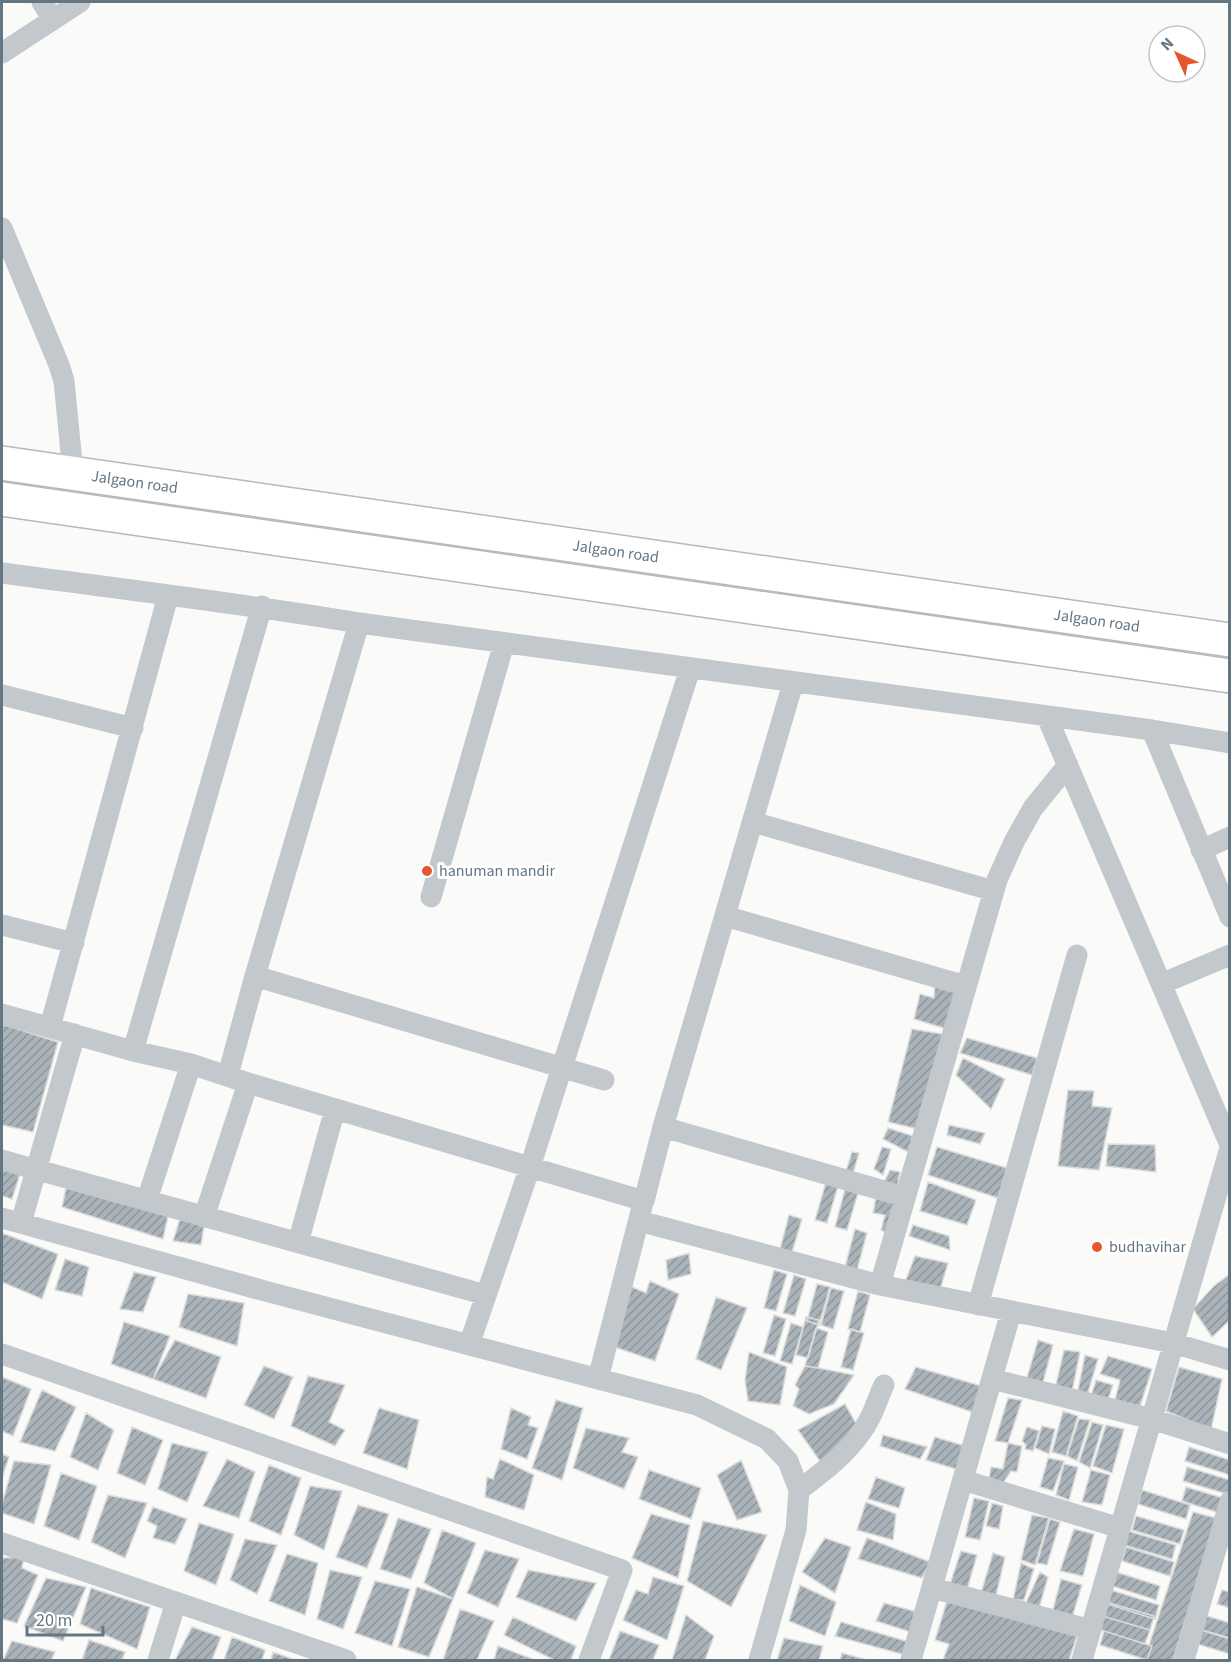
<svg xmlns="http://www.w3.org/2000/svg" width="1231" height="1662" font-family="'Source Sans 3',sans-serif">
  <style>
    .building { fill: url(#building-hatch); stroke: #dcdcda; stroke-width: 1.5 }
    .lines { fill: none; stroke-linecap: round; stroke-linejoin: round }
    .highway-casing { stroke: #b4b9bd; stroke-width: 36 }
    .street { stroke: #c3c8cc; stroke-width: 21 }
    .highway { stroke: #fff; stroke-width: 33 }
    .poi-dot { fill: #e4572e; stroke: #fff; stroke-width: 2 }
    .labels { text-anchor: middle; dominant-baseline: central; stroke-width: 6; stroke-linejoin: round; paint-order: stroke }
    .street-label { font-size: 16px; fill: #657683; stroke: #fff }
    .poi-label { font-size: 16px; fill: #657683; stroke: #fff; text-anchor: start }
  </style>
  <defs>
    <pattern id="building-hatch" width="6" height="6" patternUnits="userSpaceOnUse" patternTransform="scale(1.5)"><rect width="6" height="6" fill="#aab3b9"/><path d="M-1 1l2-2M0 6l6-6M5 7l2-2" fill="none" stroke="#8e969c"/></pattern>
  </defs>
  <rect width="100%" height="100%" fill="#fafaf8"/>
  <path class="building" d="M935,983L962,988L950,1030L914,1019L920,994L934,998Z
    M2,1024L58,1042L33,1132L2,1125Z
    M912,1029L948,1035L918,1129L888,1122Z
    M967,1038L1037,1058L1032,1075L960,1053Z
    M963,1058L1005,1079L991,1109L956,1075Z
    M1068,1090L1094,1091L1092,1106L1112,1108L1099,1170L1058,1166Z
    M949,1125L985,1133L980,1144L947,1135Z
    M888,1128L913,1136L908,1152L883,1139Z
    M1108,1144L1155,1145L1156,1172L1106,1166Z
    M882,1147L891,1149L883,1175L874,1169Z
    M937,1147L1007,1168L998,1198L928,1175Z
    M852,1152L859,1153L852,1177L845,1174Z
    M2,1170L20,1174L12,1199L2,1196Z
    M890,1170L900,1172L897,1188L884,1182Z
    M826,1182L838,1186L827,1223L815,1220Z
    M928,1182L976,1200L967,1225L920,1211Z
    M66,1188L168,1216L163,1239L62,1207Z
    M845,1189L858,1193L847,1230L835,1227Z
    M876,1197L897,1202L887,1233L881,1230L885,1215L873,1213Z
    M789,1215L802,1219L791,1256L779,1253Z
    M180,1219L204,1226L201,1245L173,1241Z
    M913,1225L949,1236L950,1250L909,1236Z
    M855,1229L867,1233L857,1270L845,1267Z
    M2,1233L58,1254L42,1299L2,1282Z
    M689,1253L691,1274L668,1280L666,1260Z
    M915,1256L948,1263L940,1290L905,1282Z
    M65,1259L89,1267L82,1296L55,1290Z
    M774,1270L787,1274L776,1311L764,1308Z
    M134,1272L156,1277L143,1312L120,1309Z
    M1230,1274V1320L1212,1337L1193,1309L1214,1286Z
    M794,1275L806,1279L795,1316L783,1313Z
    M650,1281L679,1294L655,1361L612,1346L630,1286L646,1293Z
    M817,1284L830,1287L819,1325L807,1321Z
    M831,1288L844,1291L833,1329L821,1325Z
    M858,1291L870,1295L860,1332L848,1329Z
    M188,1294L244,1303L237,1346L179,1327Z
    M716,1297L747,1308L721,1370L696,1359Z
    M774,1315L786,1319L775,1356L763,1353Z
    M806,1317L819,1320L808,1358L796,1355Z
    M124,1322L170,1336L153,1379L111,1364Z
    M791,1323L803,1327L792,1364L780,1361Z
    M816,1328L828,1332L818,1368L805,1366Z
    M851,1329L864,1333L853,1370L841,1367Z
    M175,1340L221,1357L206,1398L153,1379Z
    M1038,1340L1053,1345L1042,1386L1026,1381Z
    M1064,1350L1080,1352L1072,1392L1055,1389Z
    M749,1352L787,1367L780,1405L748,1401L745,1380Z
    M1085,1355L1098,1359L1087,1396L1078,1390Z
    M1108,1356L1152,1369L1140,1406L1115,1400L1120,1380L1100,1374Z
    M264,1366L293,1377L274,1419L244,1405Z
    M805,1366L818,1368L854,1375L834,1404L809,1414L793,1406L799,1389L795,1385Z
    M916,1367L985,1387L975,1413L905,1389Z
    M1179,1367L1222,1379L1211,1430L1166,1411Z
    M308,1376L345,1385L329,1422L345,1430L335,1446L291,1426Z
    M2,1377L31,1389L13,1436L2,1431Z
    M1096,1380L1113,1385L1107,1402L1091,1396Z
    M42,1390L76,1407L55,1451L20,1442Z
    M1008,1398L1022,1400L1008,1443L995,1441Z
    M556,1400L583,1408L562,1480L532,1468Z
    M845,1404L858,1427L822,1464L798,1430Z
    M379,1408L419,1420L407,1469L363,1453Z
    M511,1408L531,1417L528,1425L538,1428L527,1459L501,1449Z
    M1063,1411L1078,1416L1066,1456L1052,1452Z
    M86,1413L114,1430L98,1470L70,1457Z
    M1079,1419L1090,1420L1077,1461L1067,1456Z
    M1092,1422L1103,1425L1090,1468L1079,1462Z
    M1106,1425L1124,1429L1112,1473L1093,1466Z
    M1042,1426L1055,1429L1049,1454L1035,1448Z
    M132,1427L163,1440L145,1485L117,1473Z
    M1027,1427L1039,1431L1033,1451L1025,1449L1026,1445L1022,1441Z
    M586,1428L629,1438L622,1452L638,1457L624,1489L573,1468Z
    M883,1435L927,1447L920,1459L880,1446Z
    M935,1437L965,1446L956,1469L926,1460Z
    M172,1443L208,1452L187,1502L158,1489Z
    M1008,1443L1022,1446L1017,1472L1011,1471L999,1489L988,1484L991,1467L1003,1469Z
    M1189,1447L1230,1460V1475L1185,1461Z
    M2,1454L9,1457L2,1478Z
    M1048,1458L1064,1461L1053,1491L1040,1487Z
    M227,1459L255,1472L239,1518L203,1506Z
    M500,1459L534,1475L524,1510L485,1497L487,1477L493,1479Z
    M741,1460L762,1512L737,1520L717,1475Z
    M14,1461L51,1465L34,1524L2,1513V1504Z
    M1064,1464L1078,1467L1069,1500L1056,1495Z
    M269,1465L301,1478L281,1535L249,1521Z
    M1187,1467L1230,1480V1495L1183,1481Z
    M649,1470L701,1488L691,1519L639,1499Z
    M1091,1470L1110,1475L1102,1505L1082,1502Z
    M61,1473L97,1486L79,1540L44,1526Z
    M876,1477L905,1488L899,1508L868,1499Z
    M310,1486L342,1491L324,1550L294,1535Z
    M1186,1487L1230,1500L1229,1516L1182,1501Z
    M1142,1490L1190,1505L1186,1519L1138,1504Z
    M108,1495L147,1503L125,1558L91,1542Z
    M974,1498L989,1501L980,1540L965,1537Z
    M866,1502L896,1514L893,1540L857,1530Z
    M992,1503L1003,1506L999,1529L986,1526Z
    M358,1505L389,1514L367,1568L336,1557Z
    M153,1507L187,1519L175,1544L153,1538L157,1526L147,1521Z
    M1193,1512L1216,1518L1173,1660H1141V1658L1147,1660L1152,1646L1149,1645Z
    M651,1514L690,1525L678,1578L632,1558Z
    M1032,1515L1049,1518L1035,1565L1021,1560Z
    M1136,1516L1184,1530L1180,1544L1132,1530Z
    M398,1518L431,1529L411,1579L380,1569Z
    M1050,1519L1060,1522L1047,1565L1037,1563Z
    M703,1521L767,1535L731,1607L687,1581Z
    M199,1523L234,1534L216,1585L184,1571Z
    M1074,1529L1094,1534L1083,1576L1060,1571Z
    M442,1530L476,1543L453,1599L424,1583Z
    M1128,1531L1176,1545L1172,1559L1124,1545Z
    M825,1538L851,1547L835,1593L802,1572Z
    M867,1538L930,1562L922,1578L858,1559Z
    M245,1539L277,1545L257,1594L230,1580Z
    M1126,1547L1174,1562L1170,1576L1122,1561Z
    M485,1550L519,1559L498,1607L467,1593Z
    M961,1551L977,1555L966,1593L949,1587Z
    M993,1553L1005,1557L995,1600L980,1596Z
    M287,1554L318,1563L305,1615L269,1601Z
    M24,1557L22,1568L38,1575L17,1623L2,1619V1558Z
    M1021,1563L1034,1569L1024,1600H1013Z
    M330,1570L362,1577L343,1629L317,1619Z
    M528,1570L596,1583L576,1621L516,1597Z
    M1113,1571L1160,1586L1156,1600L1109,1585Z
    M1040,1572L1048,1577L1038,1612L1025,1605Z
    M653,1577L684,1586L667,1640L623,1620L636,1590L648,1594Z
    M46,1578L86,1587L63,1641L24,1626Z
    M1061,1579L1082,1585L1071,1621L1052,1613Z
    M375,1581L410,1589L392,1646L355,1633Z
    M800,1585L836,1602L825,1636L789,1621Z
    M417,1587L453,1599L429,1657L398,1647Z
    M91,1588L150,1607L137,1649L80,1624Z
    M1111,1590L1159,1605L1155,1619L1107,1604Z
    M1222,1590L1230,1592V1608L1217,1604Z
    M947,1601L1077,1636L1069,1660H943L949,1644L935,1640Z
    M1106,1602L1154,1616L1150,1630L1102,1616Z
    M884,1603L921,1613L914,1633L876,1621Z
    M460,1609L494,1621L477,1660H443Z
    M686,1615L714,1636L705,1660H672Z
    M1102,1616L1150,1630L1145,1644L1098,1629Z
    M1207,1616L1230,1623V1638L1202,1630Z
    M513,1617L576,1646L571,1660H554L504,1635Z
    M841,1622L916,1644L909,1656L835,1636Z
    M192,1627L221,1637L212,1660H175Z
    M1201,1630L1230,1639V1654L1197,1644Z
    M620,1631L659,1645L653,1660H609Z
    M1104,1631L1152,1646L1147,1660L1100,1645Z
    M232,1637L265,1650L262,1660H224Z
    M784,1638L823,1646L819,1660H777Z
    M89,1640L125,1652L122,1660H82Z
    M12,1641L55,1652L51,1660H3Z
    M498,1646L535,1660H494Z
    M273,1652L295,1660H271Z
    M842,1653L867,1660H840Z"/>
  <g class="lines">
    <g class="highway-casing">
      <g id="highway">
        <path id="s1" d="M2,463L1230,640"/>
        <path d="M2,499L1230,676"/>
      </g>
    </g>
    <path class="street" d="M42,2L53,20
      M2,53L80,2
      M2,228L59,365L64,381L73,473
      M2,573C121,589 240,603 359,623L1152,730L1230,743
      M2,695L133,728
      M1047,717L1230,1145
      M1152,730L1230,917
      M753,822L994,891
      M1201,850L1230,837
      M431,897L504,643
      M725,916L966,986
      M2,925L74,943
      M255,976L604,1080
      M1161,984L1230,955
      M2,1014L133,1051L191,1064L248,1083L644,1201L663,1127L793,683
      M50,1027L168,596
      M133,1051L262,606
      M228,1075L255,976L359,623
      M663,1127L905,1197
      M2,1160L486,1295
      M147,1200L191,1064
      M204,1217L248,1083
      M2,1218L265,1291L697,1405L767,1439L788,1461L799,1490L796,1530L759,1660
      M639,1221L880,1285L1173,1343L1230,1360
      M21,1223L75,1034
      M298,1243L335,1109
      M880,1285L997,880L1014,842L1033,808L1068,765
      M978,1305L1077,955
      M469,1345L530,1167L690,669
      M2,1354L622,1570L589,1660
      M598,1379L642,1207
      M992,1379L1152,1419L1230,1444
      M963,1480L1120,1528
      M799,1490C826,1470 856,1447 871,1416C876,1406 879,1395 884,1385
      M2,1543L346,1660
      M932,1588L1091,1630
      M158,1660L176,1602
      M911,1660L1011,1312
      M1082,1660L1230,1148
      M1184,1660L1230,1501"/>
    <use href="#highway" class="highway"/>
  </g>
  <g class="poi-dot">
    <circle cx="427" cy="871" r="6"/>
    <circle cx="1097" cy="1247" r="6"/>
  </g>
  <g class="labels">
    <g class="street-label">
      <text stroke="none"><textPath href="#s1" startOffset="134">Jalgaon road</textPath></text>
      <text stroke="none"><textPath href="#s1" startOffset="620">Jalgaon road</textPath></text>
      <text stroke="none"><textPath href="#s1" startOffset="1106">Jalgaon road</textPath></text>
    </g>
    <g class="poi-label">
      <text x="439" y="871">hanuman mandir</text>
      <text x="1109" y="1247">budhavihar</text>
    </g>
  </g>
  <rect width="1231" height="1662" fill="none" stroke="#657683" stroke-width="6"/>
  <g transform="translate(1177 54) rotate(315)"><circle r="28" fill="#ffffff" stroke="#c1c8cd" stroke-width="1.5"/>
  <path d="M0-4.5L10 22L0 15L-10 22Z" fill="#e4572e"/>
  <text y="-9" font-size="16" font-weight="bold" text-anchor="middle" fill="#657683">N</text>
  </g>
  <path d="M27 1626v9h76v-9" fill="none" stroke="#657683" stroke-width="3"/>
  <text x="36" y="1626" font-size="18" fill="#657683" stroke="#ffffff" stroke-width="4.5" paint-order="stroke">20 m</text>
</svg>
